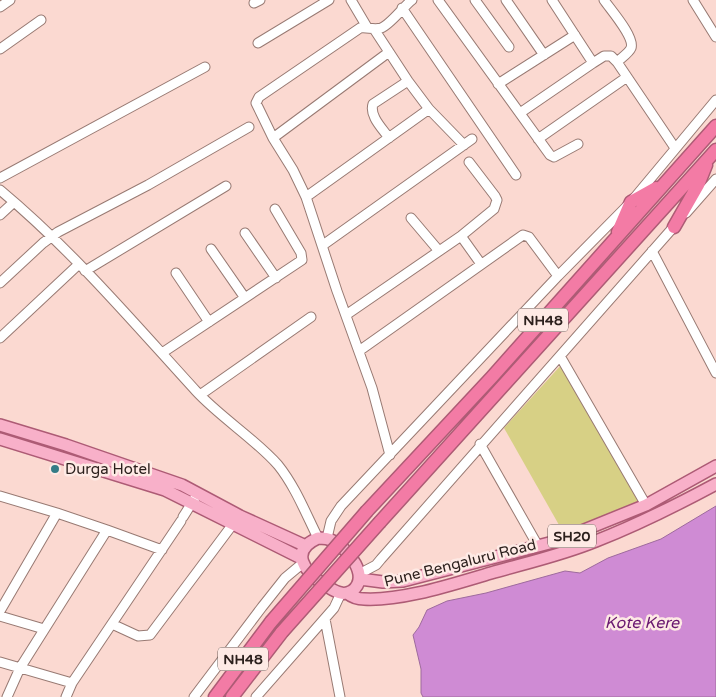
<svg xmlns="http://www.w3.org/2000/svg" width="716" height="697" font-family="'Varela Round',sans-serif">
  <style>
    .green { fill: #d7d085 }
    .water { fill: #cf8bd4; stroke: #9e6b9d }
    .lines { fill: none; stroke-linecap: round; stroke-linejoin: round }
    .minor-casing { stroke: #987a73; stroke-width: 11 }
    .major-casing { stroke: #ad5b75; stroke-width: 14 }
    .highway-casing { stroke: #ad5b75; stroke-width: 15 }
    .minor { stroke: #fff; stroke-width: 9 }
    .major { stroke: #f8b0c9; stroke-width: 11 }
    .highway { stroke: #f37ba5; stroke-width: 12 }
    .highway-bridge-casing { stroke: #ad5b75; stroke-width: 15; stroke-linecap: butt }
    .highway-bridge { stroke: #f37ba5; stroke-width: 12 }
    .poi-dot { fill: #357c86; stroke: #feeae5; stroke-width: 2 }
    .labels { text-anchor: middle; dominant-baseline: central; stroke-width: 5; stroke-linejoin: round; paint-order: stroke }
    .shield { fill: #feeae5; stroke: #6b5d59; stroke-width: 1 }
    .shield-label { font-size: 14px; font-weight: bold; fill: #2c201d }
    .poi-label { font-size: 15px; fill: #2c201d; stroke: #feeae5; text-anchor: start }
    .street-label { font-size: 15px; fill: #2c201d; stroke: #feeae5 }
    .water-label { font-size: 16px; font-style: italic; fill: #691670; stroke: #feeae5 }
  </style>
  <rect width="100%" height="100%" fill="#fbd9d1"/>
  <path class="green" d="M562,364L642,502L563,532L504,428Z"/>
  <path class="water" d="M716,506V697H423L421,693V669L413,635L419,627L427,610L447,601L486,593L565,571L580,573L608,558L661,539Z"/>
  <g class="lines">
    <g class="minor-casing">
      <path id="minor" d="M351,0L367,27
        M438,0L550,155L554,157L578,144
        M475,0L509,47
        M506,0L544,55
        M552,0L593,63
        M604,0C610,9 635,37 631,48C629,53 621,58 617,62
        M693,0L716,37
        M254,3L260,0
        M0,7L10,0
        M402,8L516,175
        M374,29L408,81L429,109L464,145
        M258,43L329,0
        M0,49L41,20
        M498,84L575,35
        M520,113L593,63L604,56H611L617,62L675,148
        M273,138L389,52
        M389,138C383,129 369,116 373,104L408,81
        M538,139L627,77
        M0,178L205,67
        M0,190C72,250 133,322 196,391C220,417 255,439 278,465C295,486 306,514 318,538
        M306,197L429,109
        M686,213L716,179
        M0,215L14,202
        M411,218L439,251
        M245,233L276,278
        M461,236L481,264
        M323,245L472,139
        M211,249L245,298
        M652,251L716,373
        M85,271L226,186
        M176,273L209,322
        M0,283L43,243L58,232L148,185L249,127
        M346,315L461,236L494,209L497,200L495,196L469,162
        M0,338L79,264
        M359,351L523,235L529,237L558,276
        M162,353L302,260L301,253L275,209
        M560,356L646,505
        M200,395L311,317
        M480,444L538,546
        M390,455L372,388L337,291L306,197L293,170L273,138L256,103L259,97L360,28C367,27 374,30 381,28C390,25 403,7 412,0
        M0,496L57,513
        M183,517L195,498
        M327,538L331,521L341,506L558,276L631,202L716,100
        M359,574L376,565L381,559L678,222
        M0,611L57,513L107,530
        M0,616L44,629
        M325,619L340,697
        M112,624L138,636L150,635L233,524
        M0,662L72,683L181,521
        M7,697L20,668L107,530L162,550
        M66,697L72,683
        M194,697L262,607L285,578L303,563
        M256,697L334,608L341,593"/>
    </g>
    <g class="major-casing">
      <path id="major" d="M0,425L66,445L182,485L240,516L306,546
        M0,439L165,490L301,558
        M318,538C324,538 328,538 333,541C348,549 371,577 352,591C348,593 344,594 341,593C334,592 329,587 323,584C304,571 289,551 318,538Z
        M360,579L383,582L403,581L557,541L646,505L716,466
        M347,593C352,597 358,599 364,599C403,601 453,584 491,573C526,563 562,555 596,541C637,525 677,505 716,484"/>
    </g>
    <g class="highway-casing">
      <path id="highway" d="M674,227L698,185L706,165
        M618,232L631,202L656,188
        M367,511L492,377L716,126
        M380,522L716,150
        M215,697L271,622
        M232,697L282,632"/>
    </g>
    <use href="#minor" class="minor"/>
    <use href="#major" class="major"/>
    <use href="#highway" class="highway"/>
    <g class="highway-bridge-casing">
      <path id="highway-bridge" d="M271,622L367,511
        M282,632L380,522"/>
    </g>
    <use href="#highway-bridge" class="highway-bridge"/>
  </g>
  <circle class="poi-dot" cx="55" cy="469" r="5"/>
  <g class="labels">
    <g class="shield">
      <rect x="518" y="308.5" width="50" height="23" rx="4"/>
      <rect x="548" y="524.5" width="48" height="23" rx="4"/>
      <rect x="218" y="647.5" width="50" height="23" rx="4"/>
    </g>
    <g class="shield-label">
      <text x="543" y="320">NH48</text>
      <text x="572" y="536">SH20</text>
      <text x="243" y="659">NH48</text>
    </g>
    <g class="poi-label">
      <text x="65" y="469">Durga Hotel</text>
    </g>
    <g class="street-label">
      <text transform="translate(460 563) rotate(-14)">Pune Bengaluru Road</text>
    </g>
    <g class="water-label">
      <text x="642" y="623">Kote Kere</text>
    </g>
  </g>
</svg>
